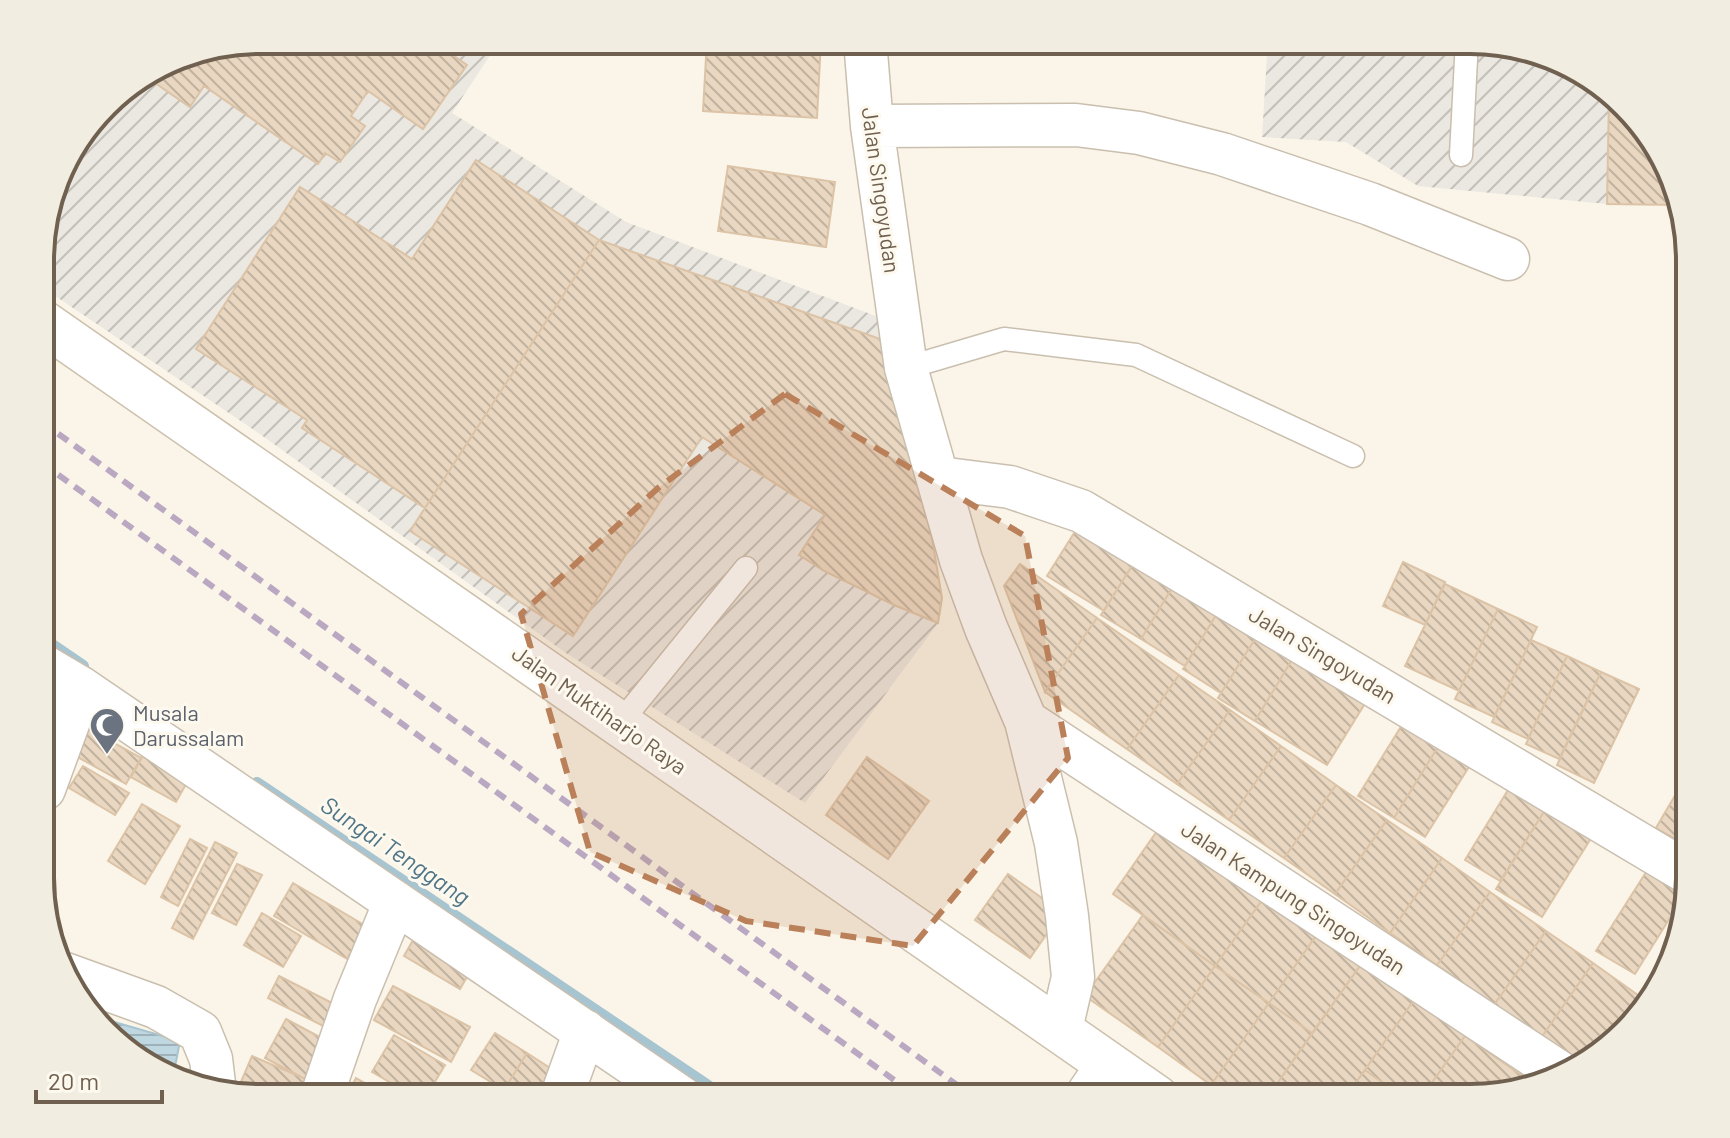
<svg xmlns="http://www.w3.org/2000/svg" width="1730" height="1138" font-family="Barlow,sans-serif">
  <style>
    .industrial { fill: url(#industrial-furrows) }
    .water { fill: url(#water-rules); stroke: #a7c4d1; stroke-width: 2 }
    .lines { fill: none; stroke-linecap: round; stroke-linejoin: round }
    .stream { stroke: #a7c4d1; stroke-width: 12 }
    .building { fill: url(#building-back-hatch); stroke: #dcc3a6; stroke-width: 2 }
    .lane-casing { stroke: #cabfaf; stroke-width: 25 }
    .street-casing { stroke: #cabfaf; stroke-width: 45 }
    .secondary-casing { stroke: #ccc0ad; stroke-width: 47 }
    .lane { stroke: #fff; stroke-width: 22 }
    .street { stroke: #fff; stroke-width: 42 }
    .secondary { stroke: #fff; stroke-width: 44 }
    .rail { stroke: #baa8c2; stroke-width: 6; stroke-dasharray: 12 8; stroke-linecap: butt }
    .marked { fill: #ba805a; fill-opacity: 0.2; stroke: #ba805a; stroke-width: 6; stroke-dasharray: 16 10; stroke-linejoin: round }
    .labels { text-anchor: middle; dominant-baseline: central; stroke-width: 6; stroke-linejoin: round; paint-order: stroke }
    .street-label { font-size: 22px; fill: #70604f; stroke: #fdf9ee }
    .worship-label { font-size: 22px; fill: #5b616d; stroke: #fdf9ee; text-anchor: start }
    .water-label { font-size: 24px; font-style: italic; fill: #4f7587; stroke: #fdf9ee }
    .rim { fill: none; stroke: #70604f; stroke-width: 4 }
  </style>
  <defs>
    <pattern id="industrial-furrows" width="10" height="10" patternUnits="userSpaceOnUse" patternTransform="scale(2)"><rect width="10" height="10" fill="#ebe7e1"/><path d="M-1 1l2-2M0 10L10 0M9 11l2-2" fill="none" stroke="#c3bfb9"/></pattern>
    <pattern id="water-rules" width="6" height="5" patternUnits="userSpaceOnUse" patternTransform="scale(2)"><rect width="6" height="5" fill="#bfd7e1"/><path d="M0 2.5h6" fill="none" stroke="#a0b2b9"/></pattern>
    <pattern id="building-back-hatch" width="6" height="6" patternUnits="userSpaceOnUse" patternTransform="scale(2)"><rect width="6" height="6" fill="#e9d7c1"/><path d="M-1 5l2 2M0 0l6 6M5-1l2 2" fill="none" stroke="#c1b29f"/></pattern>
  </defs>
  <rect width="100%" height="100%" fill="#faf5e8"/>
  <path class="industrial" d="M260,40H500L452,113L626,222L881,318L933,544L942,598L938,623L805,803L566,653L257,432L42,287V232L63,162L115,95L176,57Z
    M1268,40H1470L1593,77L1661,150L1677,205L1607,204L1418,186L1346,142L1262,137Z"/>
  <path class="water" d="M97,1017L180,1041L174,1072L137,1061Z"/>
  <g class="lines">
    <path class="stream" d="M42,638L83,666
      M257,783L726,1098"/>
  </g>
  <path class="building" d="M260,40H446L441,47L467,65L423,129L368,91L351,116L365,126L340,162L325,153L318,164L204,86L190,107L145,76L176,57Z
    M707,40H821L817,118L703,111Z
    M1609,95L1661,150L1677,205L1607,204Z
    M476,160L599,240L425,508L302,428L307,420L196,349L300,187L412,259Z
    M728,166L835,182L826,247L718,231Z
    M599,240L883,340L910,438L933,544L942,598L938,623L894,605L824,571L799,555L825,515L702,437L573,636L410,531Z
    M1081,522L1138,556L1104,611L1047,576Z
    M1138,556L1177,580L1141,639L1101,615Z
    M1403,562L1445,582L1425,625L1383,606Z
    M1020,564L1097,618L1045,692L1004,586Z
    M1177,580L1221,607L1185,666L1141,639Z
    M1445,584L1498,609L1459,691L1405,666Z
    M1221,607L1260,631L1221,693L1183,669Z
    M1498,609L1537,627L1494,717L1455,699Z
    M1097,618L1179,675L1127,749L1045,692Z
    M1260,631L1296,653L1255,721L1218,698Z
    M1531,640L1567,656L1528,739L1492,722Z
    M1296,653L1369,697L1327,765L1255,721Z
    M1567,656L1601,672L1559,759L1526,744Z
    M1601,672L1639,689L1594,783L1557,765Z
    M1179,675L1230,710L1177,784L1127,749Z
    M1230,710L1281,746L1229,820L1177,784Z
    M1405,720L1441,742L1394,818L1358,796Z
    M89,729L141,758L126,784L74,755Z
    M1441,742L1472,762L1425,837L1394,818Z
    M1281,746L1336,785L1284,858L1229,820Z
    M144,754L189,779L176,802L131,777Z
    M867,757L929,801L888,859L826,815Z
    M83,766L129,793L115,815L69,788Z
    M1690,770V847L1656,828Z
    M1336,785L1387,820L1335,894L1284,858Z
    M1511,785L1547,807L1500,881L1465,860Z
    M142,804L180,826L145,884L108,861Z
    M1547,807L1593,835L1542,917L1496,889Z
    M1387,820L1442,858L1390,933L1335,894Z
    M1162,824L1265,896L1215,966L1113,894Z
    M190,839L207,848L178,906L161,897Z
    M215,842L237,853L193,939L172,928Z
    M1442,858L1490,892L1437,965L1390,933Z
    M237,864L262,875L236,925L212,913Z
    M1648,869L1686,892L1635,974L1596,951Z
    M1008,874L1062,912L1030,958L975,920Z
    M293,883L366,926L347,959L274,916Z
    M1490,892L1546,931L1494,1005L1437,965Z
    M1265,896L1318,933L1269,1003L1215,966Z
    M262,913L301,936L283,967L244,945Z
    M1143,915L1215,966L1158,1047L1085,996Z
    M1546,931L1593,963L1541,1038L1494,1005Z
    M1318,933L1362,963L1312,1033L1269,1003Z
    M416,935L472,968L460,989L404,956Z
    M1362,963L1414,1000L1345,1098H1267Z
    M1593,963L1642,998L1617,1034L1582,1066L1541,1038Z
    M1215,966L1269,1003L1211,1085L1158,1047Z
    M279,976L340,1007L329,1029L268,998Z
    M393,986L470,1027L451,1062L374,1020Z
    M1642,998L1650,1003L1617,1034Z
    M1414,1000L1465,1036L1421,1098H1404L1365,1070Z
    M1269,1003L1312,1033L1267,1098H1230L1211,1085Z
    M286,1019L327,1041L305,1079L265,1058Z
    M495,1033L527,1053L504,1090L471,1070Z
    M394,1035L445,1065L425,1098H417L372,1072Z
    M1465,1036L1533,1083L1484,1098H1421Z
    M527,1053L561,1075L547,1098H516L504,1090Z
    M252,1056L315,1083L309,1098H260L237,1091Z
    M1365,1070L1404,1098H1345Z
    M356,1078L392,1098H346Z"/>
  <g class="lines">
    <g class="lane-casing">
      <path id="lane" d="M1461,155L1467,40
        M906,368L1004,339L1136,355L1353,456
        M620,723L746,568"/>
    </g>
    <g class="street-casing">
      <path id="street" d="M865,40L872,126L906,368L961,560L986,628L1026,721L1056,843L1067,916L1073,977L1061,1029
        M872,126L1076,125L1139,133L1222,154L1370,204L1508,259
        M939,478L1010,487L1081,511L1690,874
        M42,665L81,688L682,1098
        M1026,721L1562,1074
        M44,789L81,688
        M65,974L156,1007L200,1032L211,1059L214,1084
        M321,1098L355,999L395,902
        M561,1098L585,1031
        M1085,1098L1108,1064"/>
    </g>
    <g class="secondary-casing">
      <path id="secondary" d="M42,322L1157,1098"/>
    </g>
    <use href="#lane" class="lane"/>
    <use href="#street" class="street"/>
    <use href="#secondary" class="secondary"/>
    <path class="rail" d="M42,422L975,1098
      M42,463L919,1098"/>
  </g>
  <path class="marked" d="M785,394L1025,536L1068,758L913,946L746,921L590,852L521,614L658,488Z"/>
  <defs>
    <g id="mosque-pin" transform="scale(1.8)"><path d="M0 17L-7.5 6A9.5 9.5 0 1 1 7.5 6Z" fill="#6b7280" stroke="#fdf9ee"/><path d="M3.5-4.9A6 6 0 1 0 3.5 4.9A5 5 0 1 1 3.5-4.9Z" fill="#fff"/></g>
  </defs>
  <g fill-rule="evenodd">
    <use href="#mosque-pin" x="107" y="725"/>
  </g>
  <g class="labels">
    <g class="street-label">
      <text transform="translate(882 190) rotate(82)">Jalan Singoyudan</text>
      <text transform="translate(1323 654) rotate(31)">Jalan Singoyudan</text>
      <text transform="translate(600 709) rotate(35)">Jalan Muktiharjo Raya</text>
      <text transform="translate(1294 897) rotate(33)">Jalan Kampung Singoyudan</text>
    </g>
    <g class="worship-label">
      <text x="133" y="712">Musala<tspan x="133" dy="25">Darussalam</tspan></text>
    </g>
    <g class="water-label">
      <text transform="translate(396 850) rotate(34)">Sungai Tenggang</text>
    </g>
  </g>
  <path d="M0 0H1730V1138H0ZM260 54H1470A206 206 0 0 1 1676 260V878A206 206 0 0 1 1470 1084H260A206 206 0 0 1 54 878V260A206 206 0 0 1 260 54Z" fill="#f2ede1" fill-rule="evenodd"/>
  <path class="rim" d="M260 54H1470A206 206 0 0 1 1676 260V878A206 206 0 0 1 1470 1084H260A206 206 0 0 1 54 878V260A206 206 0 0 1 260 54Z"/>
  <path d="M36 1090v12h126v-12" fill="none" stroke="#70604f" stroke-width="4"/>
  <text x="48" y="1090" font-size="24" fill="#70604f" stroke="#fdf9ee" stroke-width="6" paint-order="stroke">20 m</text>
</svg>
